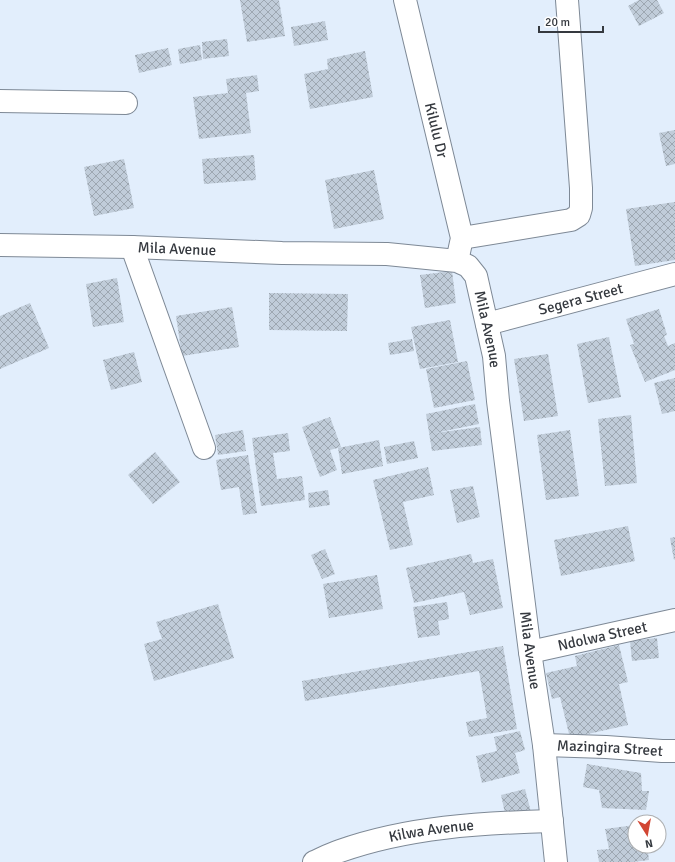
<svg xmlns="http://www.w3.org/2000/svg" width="675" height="862" font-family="Signika,sans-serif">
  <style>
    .building { fill: url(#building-cross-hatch) }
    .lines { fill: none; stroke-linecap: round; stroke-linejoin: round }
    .minor-casing { stroke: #7e8996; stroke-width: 24 }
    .minor { stroke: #fff; stroke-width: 22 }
    .labels { text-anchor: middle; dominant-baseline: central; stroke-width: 3; stroke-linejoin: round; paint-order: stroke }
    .street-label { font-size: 15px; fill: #35393f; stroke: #fff }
  </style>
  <defs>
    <pattern id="building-cross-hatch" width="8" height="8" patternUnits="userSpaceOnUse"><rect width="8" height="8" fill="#c0ccd9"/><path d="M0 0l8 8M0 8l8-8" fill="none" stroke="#9da7b1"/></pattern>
  </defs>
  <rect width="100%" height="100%" fill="#e2eefc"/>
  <path class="building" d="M240,0H279L285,36L247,42Z
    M639,0H657L664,13L639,26L628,6Z
    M325,21L328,40L294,46L291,27Z
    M227,39L229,56L203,59L202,42Z
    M200,45L202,60L180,64L178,49Z
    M168,48L172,65L139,73L135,55Z
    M365,51L373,97L310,109L304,74L328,69L327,59Z
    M257,75L259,91L246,93L251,133L199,139L193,97L228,93L226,79Z
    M675,130V164L666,166L659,133Z
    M254,155L256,180L204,184L202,159Z
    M124,159L134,208L94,216L84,167Z
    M374,170L384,219L334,229L325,180Z
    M675,202V260L635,266L626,209Z
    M452,271L456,303L425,308L420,275Z
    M117,278L124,322L93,327L86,284Z
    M269,293L348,294L347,331L269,330Z
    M30,303L49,348L0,369V316Z
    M232,307L239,347L182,356L176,316Z
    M659,309L667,335L664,336L668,346L675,343V370L645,382L630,345L634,344L626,319Z
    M450,320L458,362L420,369L411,327Z
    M609,337L621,397L588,403L577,344Z
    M412,339L414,351L390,355L388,343Z
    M134,352L142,382L111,390L103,360Z
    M548,354L558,416L524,421L514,359Z
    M467,361L475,400L434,408L426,369Z
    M675,378V411L662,414L654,383Z
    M475,404L479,424L435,433L480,427L482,445L432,451L426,414Z
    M631,415L637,483L605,486L598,419Z
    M330,417L341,447L330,450L337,470L320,477L302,427Z
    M243,430L246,451L218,455L215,435Z
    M570,430L579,496L546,500L537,435Z
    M288,433L290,451L273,453L277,479L302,476L305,500L261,506L252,438Z
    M379,440L383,466L342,474L338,448Z
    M414,441L418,458L387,464L384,447Z
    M155,452L180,482L153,504L128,475Z
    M248,455L257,513L243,515L239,487L221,490L216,460Z
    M428,467L434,495L403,502L413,545L390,550L373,480Z
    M473,486L480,517L457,523L450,490Z
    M328,490L330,505L309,508L308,493Z
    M628,526L635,561L561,576L554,540Z
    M675,537V559L674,560L670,538Z
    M325,549L335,574L322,579L311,555Z
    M471,554L473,563L493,559L503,608L470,615L464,592L414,603L406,568Z
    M377,575L383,609L329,618L323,584Z
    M447,602L449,619L438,621L440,635L418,638L413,607Z
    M218,604L234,658L154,681L144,644L162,639L156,622Z
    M657,638L659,658L632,661L630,641Z
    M619,645L628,682L619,684L628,725L570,738L560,697L552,699L546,673L577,666L575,656Z
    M503,646L517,729L469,737L466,722L487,718L479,671L305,701L302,681Z
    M520,731L525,750L515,753L520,773L482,783L476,756L497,751L494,737Z
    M587,764L641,773L642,791H649L646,810L602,808L599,790L583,787Z
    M525,789L531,812L506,818L501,795Z
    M635,825V846H647L649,860L633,862H599L597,850L609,849L605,829Z"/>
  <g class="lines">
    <g class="minor-casing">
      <g id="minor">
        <path id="s1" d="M405,0L462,238L459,252"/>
        <path d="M0,101L126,103"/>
        <path d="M462,238L571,220L579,215L581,208V188L567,0"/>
        <path id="s2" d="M0,245L132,247L282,253L387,254L457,261L468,266L476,276L494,356L498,401L513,518L530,652L544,745L556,862"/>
        <path d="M132,247L204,448"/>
        <path id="s3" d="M487,324L675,274"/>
        <path id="s4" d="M530,652L675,620"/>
        <path id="s5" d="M544,745L606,747L662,751H675"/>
        <path id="s6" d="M314,862C323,858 331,854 340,851C408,827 480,823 552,821"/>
      </g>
    </g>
    <use href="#minor" class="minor"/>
  </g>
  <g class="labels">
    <g class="street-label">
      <text stroke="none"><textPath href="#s1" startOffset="134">Kilulu Dr</textPath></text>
      <text stroke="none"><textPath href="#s2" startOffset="177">Mila Avenue</textPath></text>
      <text stroke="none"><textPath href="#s3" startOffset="97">Segera Street</textPath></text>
      <text stroke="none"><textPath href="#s2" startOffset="537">Mila Avenue</textPath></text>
      <text stroke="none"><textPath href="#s4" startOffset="74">Ndolwa Street</textPath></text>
      <text stroke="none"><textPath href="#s2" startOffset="861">Mila Avenue</textPath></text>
      <text stroke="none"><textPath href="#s5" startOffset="66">Mazingira Street</textPath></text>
      <text stroke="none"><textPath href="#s6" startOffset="122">Kilwa Avenue</textPath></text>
    </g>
  </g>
  <g transform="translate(647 834) rotate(169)"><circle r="19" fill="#ffffff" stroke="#aeb0b2"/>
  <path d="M0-3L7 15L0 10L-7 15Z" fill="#d24633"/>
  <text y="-6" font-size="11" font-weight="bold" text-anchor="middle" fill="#35393f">N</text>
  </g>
  <path d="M539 26v6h64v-6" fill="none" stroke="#35393f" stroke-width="2"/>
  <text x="545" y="26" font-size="12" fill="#35393f" stroke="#ffffff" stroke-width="3" paint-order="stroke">20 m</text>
</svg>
